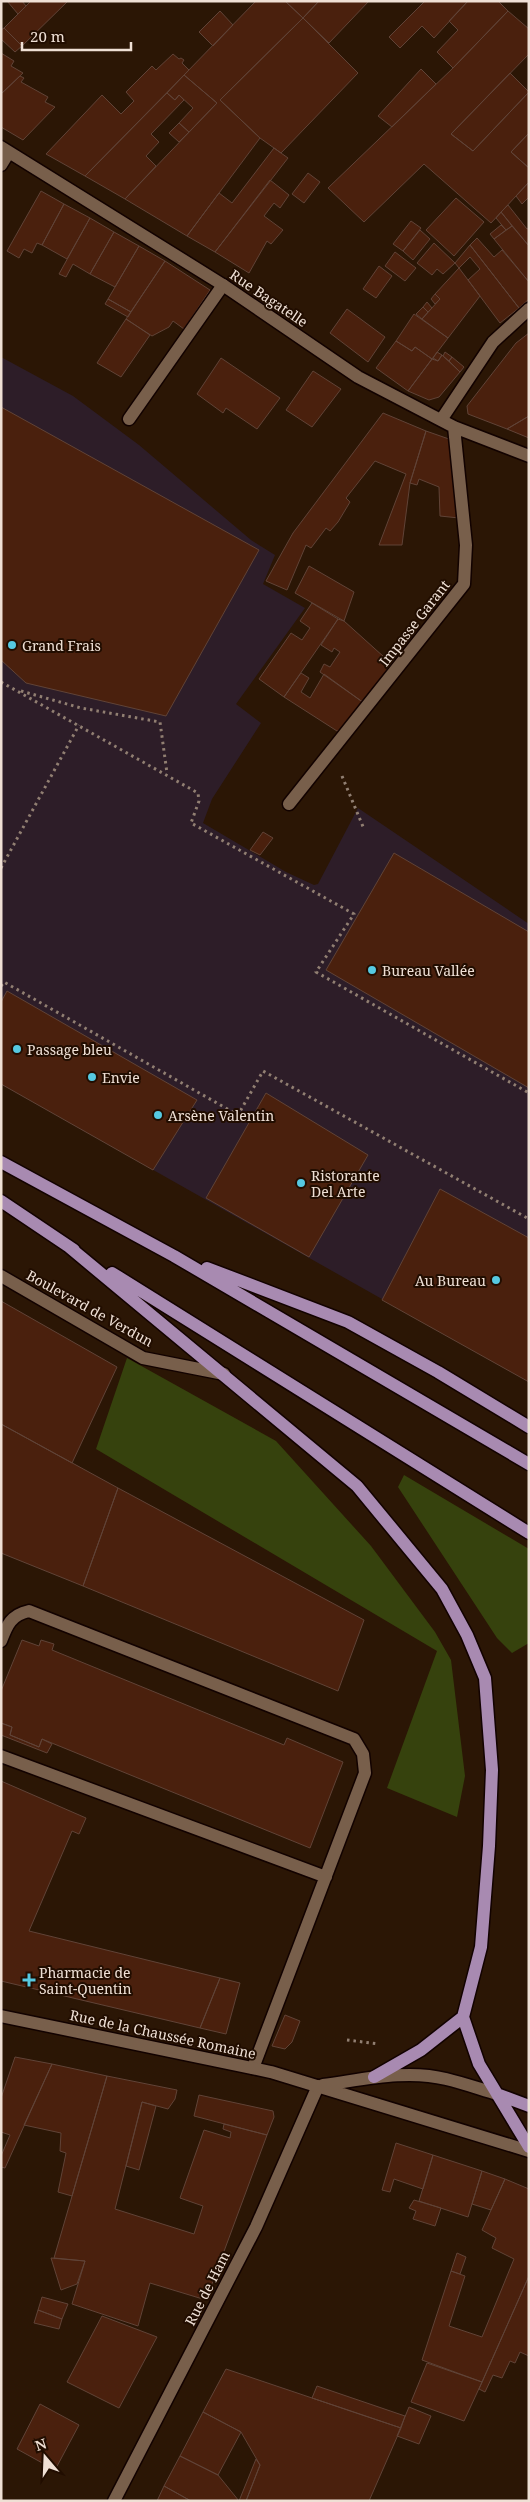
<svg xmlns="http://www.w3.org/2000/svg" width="530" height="2502" font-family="'Noto Serif',serif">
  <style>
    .commercial { fill: #2d1d28 }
    .green { fill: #36420d }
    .building { fill: #4a200d; stroke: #604337 }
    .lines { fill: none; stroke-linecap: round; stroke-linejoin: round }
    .service-casing { stroke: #120200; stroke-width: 15 }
    .minor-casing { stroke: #120200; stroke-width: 15 }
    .tertiary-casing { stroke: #120200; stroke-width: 15 }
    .primary-casing { stroke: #120200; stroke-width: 15 }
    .path { stroke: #917f72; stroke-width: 3; stroke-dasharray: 2.5 4; stroke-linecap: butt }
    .service { stroke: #785f4b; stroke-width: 12 }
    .minor { stroke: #785f4b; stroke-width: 12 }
    .tertiary { stroke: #785f4b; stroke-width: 12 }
    .primary { stroke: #a88ab1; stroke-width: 12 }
    .poi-dot { fill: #56c9e1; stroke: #210d00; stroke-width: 2 }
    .labels { text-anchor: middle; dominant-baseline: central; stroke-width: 4; stroke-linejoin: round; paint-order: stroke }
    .street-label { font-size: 14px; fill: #efe0d5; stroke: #210d00 }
    .poi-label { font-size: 14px; fill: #efe0d5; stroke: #210d00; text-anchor: start }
  </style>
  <rect width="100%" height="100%" fill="#2b1605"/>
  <path class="commercial" d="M1,357L73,396L139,445L251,540L275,555L263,584L305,608L236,704L261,723L212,799L203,823L286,872L314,885L318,884L358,808L529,924V1382L1,1084Z"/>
  <path class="green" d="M127,1358L276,1441L371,1546L435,1632L451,1660L465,1776L457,1817L387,1788L437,1651L96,1449Z
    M404,1475L529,1549V1643L512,1653L497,1638L398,1487Z"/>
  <path class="building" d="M7,1H22L26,6L18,14Z
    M31,1H68L22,46L4,28Z
    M256,1H285L303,18L220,100L260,138L187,236L125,199L217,103L184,75Z
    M285,1H319L303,18Z
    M319,1H369L329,43L303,18Z
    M425,1H468L434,38L422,26L400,48L389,37Z
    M468,1H498L508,11L453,68L437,52L458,30L449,21Z
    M220,11L233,25L213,46L199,32Z
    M508,11L529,29V54L451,134L473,151L529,92V133L511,152L529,168V182L491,223L424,164L364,222L328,188L453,68Z
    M303,18L358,73L281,153L260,138L220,100Z
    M4,28L22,46L15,52L1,39V30Z
    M1,53L14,61L11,66L23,73L1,94Z
    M173,54L179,59L181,58L184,60L182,63L189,70L85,176L46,154L102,95L121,114L134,101L126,92L152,66L156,70Z
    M421,69L436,84L392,127L378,116Z
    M510,73L529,92L473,151L451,134Z
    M184,75L217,103L189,132L179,123L193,108L179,95L175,100L167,93Z
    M20,76L24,78L21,82L48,97L45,102L55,107L23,140L1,127V94Z
    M167,93L175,100L179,95L184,100L151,134L159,142L146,156L156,166L125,199L85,176Z
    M179,123L189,132L179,142L169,133Z
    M529,133V168L511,152Z
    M274,148L288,158L215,252L187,236L219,193L232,203Z
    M308,173L320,182L304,203L292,194Z
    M270,180L289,195L280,208L274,203L264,216L283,230L271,244L267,241L249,273L215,252Z
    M529,182V197L522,204L516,196Z
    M41,191L64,204L42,245L37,243L32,253L24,249L19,258L7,251Z
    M456,198L484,222L454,256L426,230Z
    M64,204L90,218L67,259L42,245Z
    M508,205L527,229L529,228V246L501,212Z
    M501,212L512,226L506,230L496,218Z
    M90,218L114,232L90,274L73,264L66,277L59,274Z
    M411,221L421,228L403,251L393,244Z
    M501,225L506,230L494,239L490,234Z
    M512,226L529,246V282L494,239Z
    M420,230L430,239L413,260L403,251Z
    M114,232L139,246L115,287L90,274Z
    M477,238L494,257L502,250L529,282V299L519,308L470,245Z
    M434,243L455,263L443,274L437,269L432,275L417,263Z
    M470,245L519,308L500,323L468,280L480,269L470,257L459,268L455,263Z
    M139,246L165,261L131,312L108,299Z
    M395,252L416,268L405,281L385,266Z
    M165,261L210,290L184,329L173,321L169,327L152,336L126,319Z
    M379,266L392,276L376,298L363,289Z
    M459,268L480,296L448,338L422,319L440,299L435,294Z
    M435,294L440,299L435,304L431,299Z
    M108,299L131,312L128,317L105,304Z
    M427,302L432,308L428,312L423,307Z
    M423,307L428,312L422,319L416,314Z
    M347,309L385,337L368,362L330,333Z
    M414,314L448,338L432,359L415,347L412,351L396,341Z
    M126,319L150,335L121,377L97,363Z
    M529,333V416L507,429L468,414L467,406L516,343Z
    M396,341L412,351L415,347L432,359L408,391L376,368Z
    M437,352L442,355L438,361L433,358Z
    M445,352L452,357L449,361L443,356Z
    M442,355L460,372L439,397L429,400L408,391L432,359L438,361Z
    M452,357L464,367L460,372L449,361Z
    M221,358L280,398L257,429L226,408L223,413L197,394Z
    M313,371L341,389L312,427L286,410Z
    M1,407L259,550L166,716L26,683L1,660Z
    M383,413L426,431L410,483L402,545H379L406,474L375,461L346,498L350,502L338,522L330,531L326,528L311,548L306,545L287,590L266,581L293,533Z
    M529,416V438L507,429Z
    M426,431L449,439L459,518L440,516L439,487L419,479L417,485L410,483Z
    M309,566L354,592L344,621L295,593Z
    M312,603L338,619L284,697L259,679L291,633L302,640L310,628L300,621Z
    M338,619L344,621L394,666L364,703L320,672L324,664L330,667L340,652L334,648L332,652L321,645Z
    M301,673L309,678L301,692L310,698L324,674L364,703L341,731H337L284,697Z
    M263,832L273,838L260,855L250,850Z
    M394,853L529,932V1088L326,970Z
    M7,991L197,1100L153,1170L1,1084V1002Z
    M266,1093L368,1155L309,1257L206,1198Z
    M440,1189L529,1238V1382L382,1300Z
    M1,1301L117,1367L72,1463L1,1424Z
    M1,1424L118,1488L83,1586L1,1553Z
    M118,1488L364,1620L338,1691L83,1586Z
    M22,1640L39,1646L41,1640L54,1644L52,1650L284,1745L287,1738L343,1762L310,1848L42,1739L39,1747L10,1735L12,1727L1,1723V1691Z
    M1,1723L12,1727L10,1735L39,1747L42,1739L52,1744L47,1753L1,1735Z
    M1,1781L86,1818L79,1834L72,1831L29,1931L220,1978L200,2028L1,1981Z
    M220,1978L240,1983L226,2034L200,2028Z
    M285,2015L300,2021L292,2042L285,2049L272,2046Z
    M15,2057L52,2064L5,2168L1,2167V2156L10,2135L1,2132V2098Z
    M52,2064L107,2076L72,2196L58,2192L66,2153L60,2151L61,2133L24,2125Z
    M107,2076L177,2090L175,2099L168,2109L142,2102L115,2209L194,2234L203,2206L180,2198L204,2130L230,2138L231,2132L223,2129L224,2124L267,2135L206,2300L150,2283L138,2326L72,2304L85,2261L54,2258Z
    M199,2095L273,2111L274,2117L267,2135L194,2116Z
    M142,2102L156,2106L139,2170L126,2166Z
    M396,2143L433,2155L423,2189L394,2179L390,2192L382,2190Z
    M433,2155L482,2171L468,2217L419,2201Z
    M482,2171L505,2179L491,2210L472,2204Z
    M505,2179L529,2189V2276L482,2382L422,2360L451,2271L465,2276L449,2326L482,2337L514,2259L492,2248L496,2238L482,2230Z
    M414,2200L441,2208L435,2226L413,2219L416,2211L409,2208Z
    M457,2253L466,2257L460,2274L451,2271Z
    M51,2258L85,2261L77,2284L61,2290Z
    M529,2276V2356L520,2352L515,2363L510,2361L502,2378L493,2375L485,2392L479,2389Z
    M42,2297L68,2304L62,2319L38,2310Z
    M38,2310L62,2319L59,2329L34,2323Z
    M102,2316L157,2337L119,2408L67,2382Z
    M427,2363L482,2382L464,2421L411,2402Z
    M226,2369L401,2428L369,2501H246L260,2465L241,2432L203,2412Z
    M317,2386L405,2416L401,2428L312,2398Z
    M40,2404L79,2425L55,2470L17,2449Z
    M409,2407L431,2416L419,2444L397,2436Z
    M203,2412L241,2432L218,2475L180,2456Z
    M180,2456L218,2475L239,2501H191L164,2486Z
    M256,2459L260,2465L246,2501H239Z
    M164,2486L191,2501H157Z"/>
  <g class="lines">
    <g class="service-casing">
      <path id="service" d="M129,419L223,285
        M1,1641C7,1625 11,1615 29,1611L354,1739L363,1754L365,1773L253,2068
        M1,1756L326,1877"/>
    </g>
    <g class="minor-casing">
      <path id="minor" d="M1,147L223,285L358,377L454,427L529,456
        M1,165L9,152
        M441,420L493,342L529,309
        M289,804L464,584L466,545L454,427
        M1,1276L143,1358L224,1374
        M114,2501L256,2227L318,2086"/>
    </g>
    <g class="tertiary-casing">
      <path id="tertiary" d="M1,2016L271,2072L529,2151
        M323,2085C362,2080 406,2069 446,2079C463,2083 480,2089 497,2094"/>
    </g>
    <g class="primary-casing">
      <path id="primary" d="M1,1162L174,1256L529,1464
        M1,1201L74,1250
        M68,1246L357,1486L442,1589L467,1635L485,1678L492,1770L489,1846L481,1947L463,2017L479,2064L529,2147
        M207,1268L348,1322L438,1372L529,1427
        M112,1273L529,1533
        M374,2077L421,2050L463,2017
        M497,2094L529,2106"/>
    </g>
    <path class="path" d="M1,682L198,793L199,801L191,823L354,914L316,972L529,1093
      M21,691L81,708L160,722L167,773
      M342,776L364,829
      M1,868L79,725
      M1,986L4,982L238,1115L263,1071L529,1219
      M347,2040L379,2044"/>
    <use href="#service" class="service"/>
    <use href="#minor" class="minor"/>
    <use href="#tertiary" class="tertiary"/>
    <use href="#primary" class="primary"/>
  </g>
  <g class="poi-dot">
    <circle cx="12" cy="645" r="5"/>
    <circle cx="372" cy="970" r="5"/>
    <circle cx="17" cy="1049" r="5"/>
    <circle cx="92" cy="1077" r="5"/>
    <circle cx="158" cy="1115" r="5"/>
    <circle cx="301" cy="1183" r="5"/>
    <circle cx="496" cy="1280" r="5"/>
    <path d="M26.5 1972.5h5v5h5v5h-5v5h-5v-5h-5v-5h5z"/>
  </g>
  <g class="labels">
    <g class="street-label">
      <text transform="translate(269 298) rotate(34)">Rue Bagatelle</text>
      <text transform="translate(414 623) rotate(-52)">Impasse Garant</text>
      <text transform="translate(90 1308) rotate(29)">Boulevard de Verdun</text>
      <text transform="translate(163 2034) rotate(12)">Rue de la Chaussée Romaine</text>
      <text transform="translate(207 2288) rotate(-63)">Rue de Ham</text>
    </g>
    <g class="poi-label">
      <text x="22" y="645">Grand Frais</text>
      <text x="382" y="970">Bureau Vallée</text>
      <text x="27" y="1049">Passage bleu</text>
      <text x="102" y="1077">Envie</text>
      <text x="168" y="1115">Arsène Valentin</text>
      <text x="311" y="1175">Ristorante<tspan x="311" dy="16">Del Arte</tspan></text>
      <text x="486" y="1280" text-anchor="end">Au Bureau</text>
      <text x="39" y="1972">Pharmacie de<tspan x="39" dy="16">Saint-Quentin</tspan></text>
    </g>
  </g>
  <rect width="530" height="2502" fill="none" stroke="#efe0d5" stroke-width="5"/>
  <g transform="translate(45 2457) rotate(341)" stroke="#210d00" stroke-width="4" paint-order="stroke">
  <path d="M0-4L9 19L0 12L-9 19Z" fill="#efe0d5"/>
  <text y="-8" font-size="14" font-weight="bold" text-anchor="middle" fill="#efe0d5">N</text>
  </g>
  <path d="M22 42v8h109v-8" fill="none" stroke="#efe0d5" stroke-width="2.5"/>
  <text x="30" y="42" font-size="15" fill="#efe0d5" stroke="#210d00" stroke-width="4" paint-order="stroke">20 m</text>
</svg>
